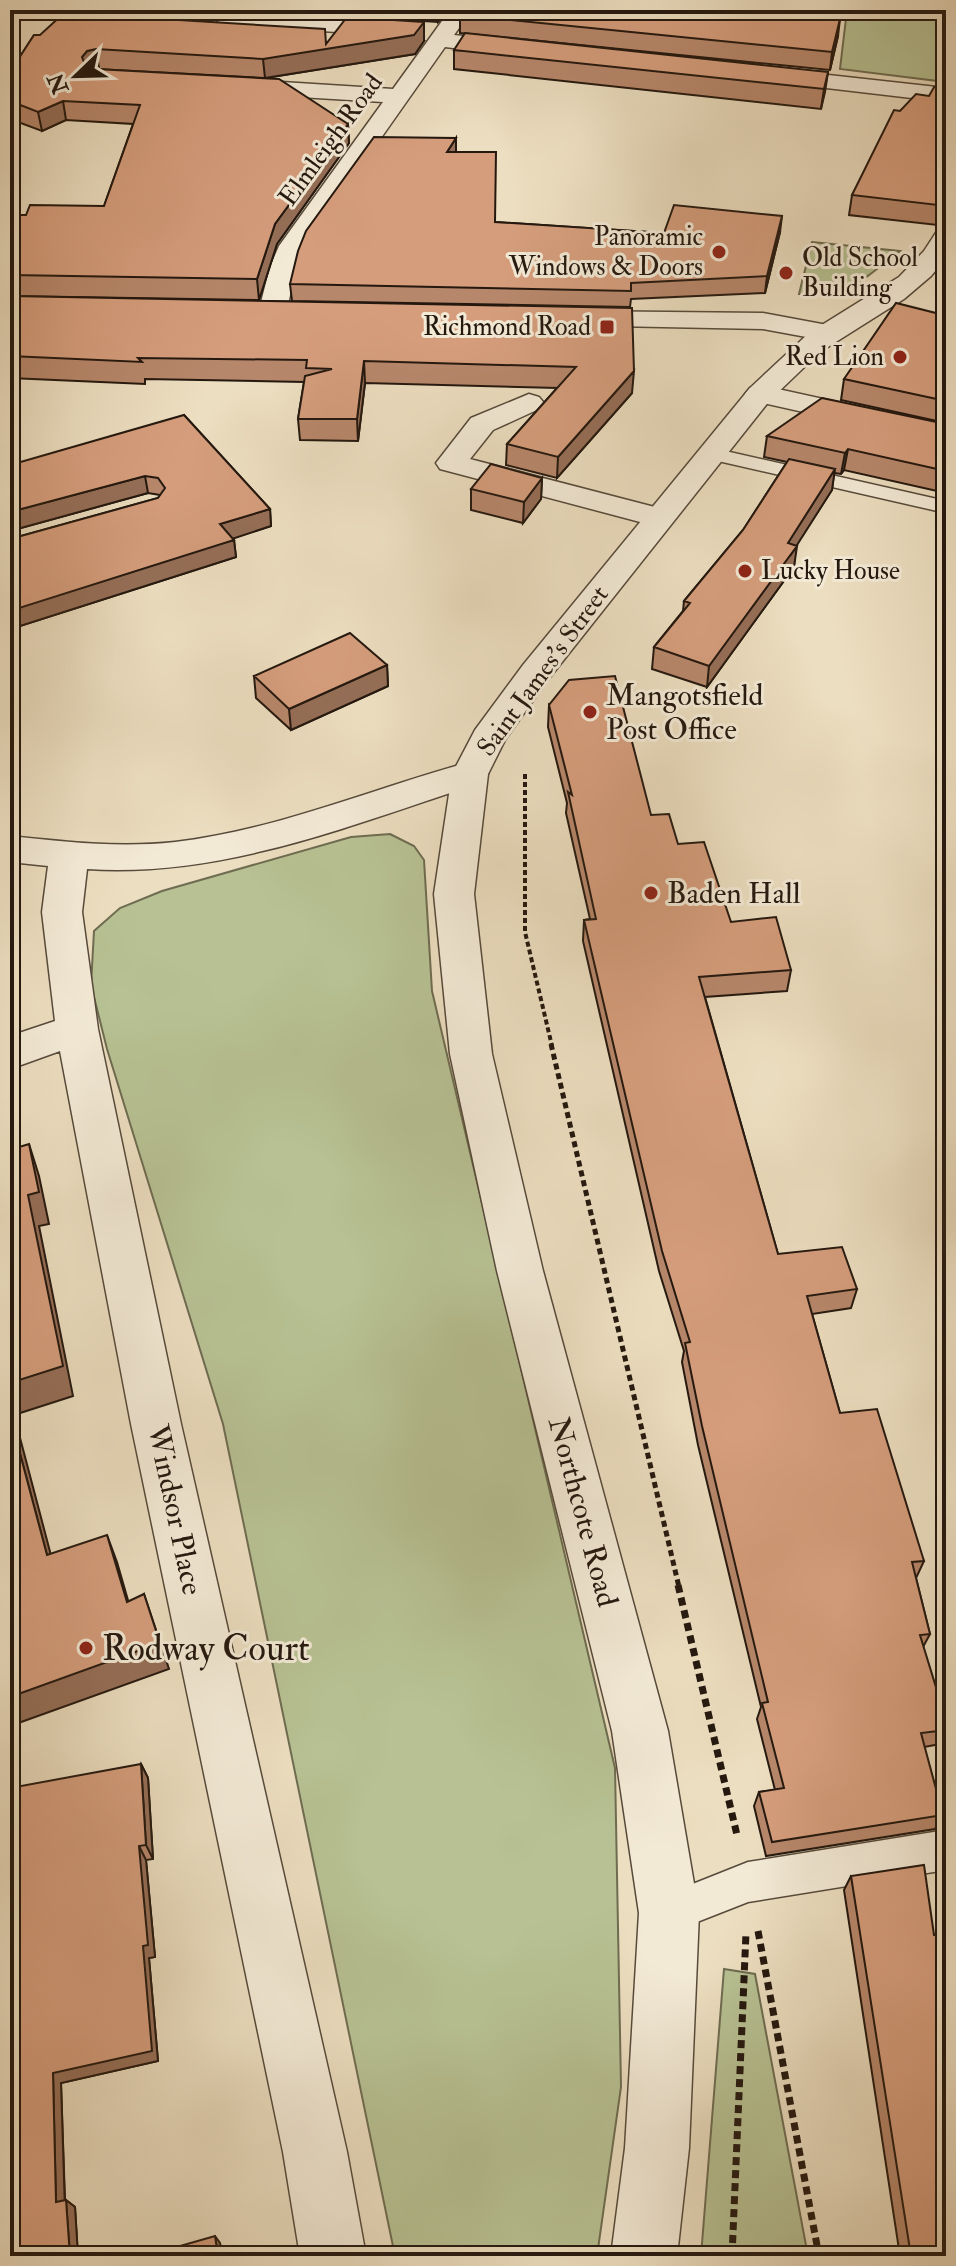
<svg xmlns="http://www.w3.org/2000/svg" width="956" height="2266" font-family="'IM FELL Double Pica',serif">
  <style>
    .green { fill: #b7c193; stroke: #6e6c51; stroke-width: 2 }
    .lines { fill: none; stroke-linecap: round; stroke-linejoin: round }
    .service-casing { stroke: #564a3b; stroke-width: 3 }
    .minor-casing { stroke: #564a3b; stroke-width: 3 }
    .tertiary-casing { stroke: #564a3b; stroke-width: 3 }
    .path-far3 { stroke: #24180f; stroke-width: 3; stroke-dasharray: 3 2; stroke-linecap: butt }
    .path-far2 { stroke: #24180f; stroke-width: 4; stroke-dasharray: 5 3; stroke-linecap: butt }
    .path-far1 { stroke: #24180f; stroke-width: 5; stroke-dasharray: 6 4; stroke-linecap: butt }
    .path { stroke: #24180f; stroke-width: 7; stroke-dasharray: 8 5; stroke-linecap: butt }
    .service { fill: #f3ead6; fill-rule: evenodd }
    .minor { fill: #f3ead6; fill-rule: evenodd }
    .tertiary { fill: #f3ead6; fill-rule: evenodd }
    .wall { fill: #b7876b; stroke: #24180f; stroke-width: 2 }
    .shaded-wall { fill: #956e57; stroke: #24180f; stroke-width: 2 }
    .building { fill: #d59d7c; stroke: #24180f; stroke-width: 2 }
    .poi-dot { fill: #8f2418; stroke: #f3ead6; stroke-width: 3 }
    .labels { text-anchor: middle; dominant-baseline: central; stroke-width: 6; stroke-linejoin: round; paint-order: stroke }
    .far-street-label { font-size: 26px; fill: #24180f; stroke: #f3ead6 }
    .far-poi-label { font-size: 26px; fill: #24180f; stroke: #f3ead6; text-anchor: end }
    .poi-label { font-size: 30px; fill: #24180f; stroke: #f3ead6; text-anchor: start }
    .street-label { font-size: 30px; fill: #24180f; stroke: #f3ead6 }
    .near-poi-label { font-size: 36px; fill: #24180f; stroke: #f3ead6; text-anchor: start }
  </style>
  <rect width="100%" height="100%" fill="#ecdec0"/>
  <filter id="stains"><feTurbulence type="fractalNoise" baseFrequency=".0025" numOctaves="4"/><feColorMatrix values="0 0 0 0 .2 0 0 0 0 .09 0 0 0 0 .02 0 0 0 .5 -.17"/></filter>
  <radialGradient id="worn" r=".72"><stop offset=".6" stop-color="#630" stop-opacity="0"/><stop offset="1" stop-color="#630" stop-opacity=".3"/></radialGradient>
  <path class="green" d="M847,10L946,13V82L840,69Z
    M812,242L900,251C865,278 845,300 799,294Z
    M390,834L414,846L424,860L432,991L615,1768L621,2087L597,2256H395L223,1424L107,1049L91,985L94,931L120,908L162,891L351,837Z
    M724,1969L755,1974L808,2256H701Z"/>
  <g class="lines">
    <g class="service-casing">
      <path id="service" d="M712,448L946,501V513L705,458L702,454Z
        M946,1830V1870L748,1902L669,1933L655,1927L649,1913L655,1899L748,1862Z"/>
    </g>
    <g class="minor-casing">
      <path id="minor" d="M217,10L400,22L411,29L400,36L225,25L214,19Z
        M450,10H472L454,35L518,42L529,49L518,56L445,47L305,246L296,267L286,314L282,320L272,322L262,320L258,314L270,267L279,246L383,102L233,93L225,91L222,86L225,81L233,79L393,89Z
        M765,68L946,88V102L757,80L754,75L757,70Z
        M572,311L763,313L838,327L842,333L838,339L828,341L763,329L562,325L558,319L562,313Z
        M760,385L946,426V444L750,400L745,394L750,388Z
        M529,394L539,397L544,403L539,409L493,430L470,459L670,511L675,518L670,525L659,527L440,469L436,463L471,418Z
        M470,762L483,766L488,774L483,782C354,824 224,878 87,869L82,912L98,1029L181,1424L347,2152L366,2256H300L283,2152L131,1424L60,1051L10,1069V1036L55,1021L42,912L48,866L10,862V836C65,842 120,848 175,842C277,830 371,789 470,762Z"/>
    </g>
    <g class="tertiary-casing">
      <path id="tertiary" d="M946,229V258L931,276L904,299L820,352L770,400L547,681L505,740L488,774L474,894L492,1054L543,1271L668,1731L699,1913L689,2148L677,2256H611L625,2148L639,1913L612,1731L497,1271L450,1054L434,894L452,774L475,730L523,665L750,388L809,333L899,277L924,251L937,231Z"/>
    </g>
    <path class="path-far3" d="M38,10L69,15
      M10,17L20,10"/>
    <path class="path-far2" d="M525,774V932L552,1046"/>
    <path class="path-far1" d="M551,1044L679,1587"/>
    <path class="path" d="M678,1585L737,1835
      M758,1931L819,2256
      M732,2256L746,1933"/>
    <use href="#service" class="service"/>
    <use href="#minor" class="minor"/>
    <use href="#tertiary" class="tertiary"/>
  </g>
  <path class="wall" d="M361,10H448L438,22L362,17Z
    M460,15L838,36L830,70L460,33Z
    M34,35L326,44L424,41L415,54L265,78L96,69L348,124L349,143L277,244L259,300L10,296V215H26L104,206L133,124L66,120L42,131L10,119V72Z
    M454,50L828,72L821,109L454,69Z
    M946,89V226L849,215L852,195L900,111L929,96Z
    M456,152L495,222L664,233L780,232L765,293L631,299L630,307L292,301L290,284Z
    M10,296L632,308V393L557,478L506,465L507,444L557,388L365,383L358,441L300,440L298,419L304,382L145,379V384L10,378Z
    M946,296V423L841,400L844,379L936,313Z
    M184,415L270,509L271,526L233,538L234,540L236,557L17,627L15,618L12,622L10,620V539L158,498L160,495L148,493L10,531Z
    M946,424V493L844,470L841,474L834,473L832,490L796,545L794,567L707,687L652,669L654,647L683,611L684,601L743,530L787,462L764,457L767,436Z
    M542,478L541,499L523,523L471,510V489Z
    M387,665L388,686L291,730L256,698L254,676Z
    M549,705L678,844L731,922L791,970L787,991L705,997L778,1254L857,1289L851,1308L812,1314L840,1413L924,1561L916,1578L930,1634L923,1647L946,1720V1734L940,1744L924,1747L943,1815L935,1829L766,1856L754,1806L759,1792L775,1790L757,1719L761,1707L698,1445L682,1362L684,1351L659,1271L583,941L584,920L590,919L566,813L567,803L548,727Z
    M141,1764L148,1778L153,1859L146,1860L155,1957L149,1958L158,2061L61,2083L65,2200H66L75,2207L78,2256H10Z
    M851,1876L934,1935L946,2256H900L844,1890Z"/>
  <path class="shaded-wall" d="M437,10H448L438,22Z
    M840,19L838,36L830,70L832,52Z
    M424,22V41L415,54L265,78L263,59Z
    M96,49L99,68L90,70L85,76L82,57L87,51Z
    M828,72L825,92L821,109L824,89Z
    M63,101L66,120L42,131L38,112Z
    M348,124L349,143L277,244L259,300L257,279L275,224Z
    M456,138V154L447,152Z
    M782,216L780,232L765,293L767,276Z
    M364,361L365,383L358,441L357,419Z
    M634,371L632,393L557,478L558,457Z
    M848,449L844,470L841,474L845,453Z
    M835,469L832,490L790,556L797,546L794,567L707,687L709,666Z
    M145,476L148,493L10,531V512Z
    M542,478L541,499L523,523L524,502Z
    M270,509L271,526L223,542L220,524Z
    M234,540L236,557L17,627L15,618L12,622L10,615V601L13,596Z
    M387,665L388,686L291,730L289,709Z
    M29,1144L39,1176L49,1224L39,1226L73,1396L14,1415L58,1582L47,1555L10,1416V1383Z
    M107,1535L117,1562L136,1628L127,1602Z
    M144,1594L169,1669L10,1726V1697Z
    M141,1764L148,1778L153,1859L146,1845Z
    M139,1846L146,1860L155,1957L149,1958L158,2061L61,2083L65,2210L56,2202L53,2073L143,1946Z
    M66,2200L75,2207L78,2256H70Z
    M215,2236L220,2243L223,2256H218Z"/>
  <path class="building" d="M463,10H759L840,19L832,52L460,15Z
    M64,13L325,29L326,44L347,17L424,22L414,35L263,59L96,49L87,51L82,57L85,65L96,69L279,79L348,124L275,224L257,279L10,275V215H26L30,205L104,206L140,105L63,101L38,112L10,101V72L34,35H40Z
    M465,33L828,72L824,89L454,50Z
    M934,87L946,89V206L852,195L894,110L900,111L916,94L929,96Z
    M374,137L456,138L447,152H496L495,222L664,233L674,205L782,216L767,276L631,283V291L290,284L298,251L306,231Z
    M10,296L632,308L634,371L558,457L507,444L576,367L364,361L357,419H298L305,376L332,369L306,368L307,360L138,358L142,362L10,356Z
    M946,296V401L844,379L896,303L936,313Z
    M822,398L946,424V471L848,449L845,453L767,436Z
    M184,415L270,509L220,524L234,540L13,610V596L10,601V539L158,498L165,488L158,478L145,476L10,512V465Z
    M789,459L835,469L788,543L797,546L709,666L654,647L690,603L684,601L743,530Z
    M491,464L542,478L524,502L471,489Z
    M350,633L387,665L289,709L254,676Z
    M615,676L651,815L669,814L678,844L704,842L731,922L776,917L791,970L699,977L778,1254L842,1247L857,1289L807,1296L840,1413L877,1409L924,1561L912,1562L930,1634L920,1635L946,1720V1730L921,1733L943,1815L772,1842L759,1792L784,1788L762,1703L768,1702L702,1426L685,1343L690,1342L662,1251L584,920L596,919L568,792L572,795L549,705L569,680Z
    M10,1127L16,1148L29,1144L39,1192L28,1195L63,1366L10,1383Z
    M10,1416L47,1555L107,1535L127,1602L144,1594L160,1643L10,1697Z
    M141,1764L146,1845L139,1846L148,1945L143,1946L152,2051L53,2073L56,2202L66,2200L70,2256H10V1788Z
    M924,1865L934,1935L946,1934V2256H911L851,1876Z
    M215,2236L218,2256H145Z"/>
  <g class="poi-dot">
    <circle cx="719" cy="252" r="8"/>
    <circle cx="786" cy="273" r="8"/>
    <rect x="599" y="319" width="16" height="16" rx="4"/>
    <circle cx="900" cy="357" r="8"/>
    <circle cx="745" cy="571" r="8"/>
    <circle cx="590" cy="712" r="8"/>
    <circle cx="651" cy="893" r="8"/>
    <circle cx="86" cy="1648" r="8"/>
  </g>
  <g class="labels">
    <g class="far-street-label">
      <text transform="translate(331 140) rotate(-54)">Elmleigh Road</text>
      <text transform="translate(543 671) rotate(-54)">Saint James's Street</text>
    </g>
    <g class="far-poi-label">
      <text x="703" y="237">Panoramic<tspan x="703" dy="30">Windows &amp; Doors</tspan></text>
      <text x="802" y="258" text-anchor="start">Old School<tspan x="802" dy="30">Building</tspan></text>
      <text x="591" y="327">Richmond Road</text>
      <text x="884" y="357">Red Lion</text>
      <text x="761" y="571" text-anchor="start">Lucky House</text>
    </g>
    <g class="poi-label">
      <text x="606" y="695">Mangotsfield<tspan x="606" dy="34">Post Office</tspan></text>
      <text x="667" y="893">Baden Hall</text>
    </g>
    <g class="street-label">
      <text transform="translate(175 1510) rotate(78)">Windsor Place</text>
      <text transform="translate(583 1512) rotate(75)">Northcote Road</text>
    </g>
    <g class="near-poi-label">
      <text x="102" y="1648">Rodway Court</text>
    </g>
  </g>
  <rect width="956" height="2266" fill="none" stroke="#ecdec0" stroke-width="40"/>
  <rect x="12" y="12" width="932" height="2242" fill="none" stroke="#24180f" stroke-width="4"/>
  <rect x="20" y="20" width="916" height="2226" fill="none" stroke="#24180f" stroke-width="2"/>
  <g transform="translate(76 76) rotate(247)" stroke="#f3ead6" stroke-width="6" paint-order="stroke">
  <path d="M0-6L14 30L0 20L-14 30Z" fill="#24180f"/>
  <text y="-12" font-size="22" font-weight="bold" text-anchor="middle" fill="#24180f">N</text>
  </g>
  <rect width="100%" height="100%" filter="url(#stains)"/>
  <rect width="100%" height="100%" fill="url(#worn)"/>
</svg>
